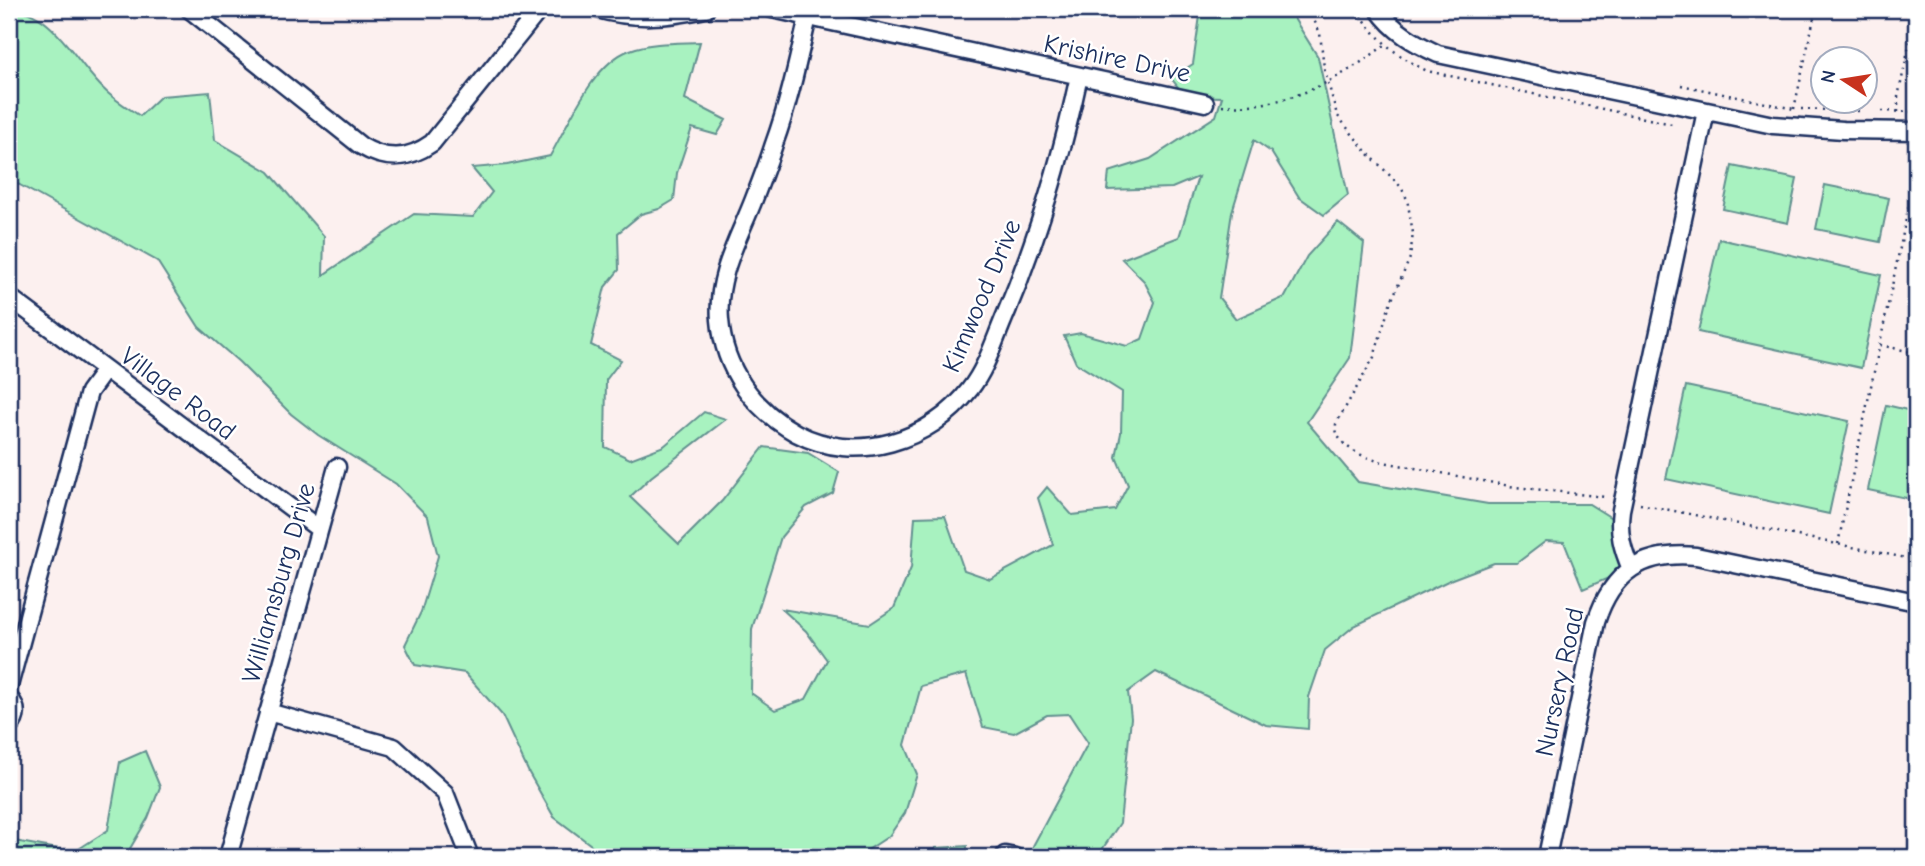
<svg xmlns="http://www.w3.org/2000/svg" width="1925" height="866" font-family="'Comic Neue',sans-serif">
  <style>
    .green { fill: #a8f2c0; stroke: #62908f; stroke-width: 2 }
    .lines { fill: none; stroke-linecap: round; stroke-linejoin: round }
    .minor-casing { stroke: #1b2f5e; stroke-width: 21 }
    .path { stroke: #1b2f5e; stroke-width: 2.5; stroke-dasharray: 2 5; stroke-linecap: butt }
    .minor { stroke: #fff; stroke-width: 16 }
    .labels { text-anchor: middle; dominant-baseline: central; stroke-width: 5; stroke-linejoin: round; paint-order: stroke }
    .street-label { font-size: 26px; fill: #1b2f5e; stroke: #fff }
  </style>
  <rect width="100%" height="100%" fill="#fcf0ef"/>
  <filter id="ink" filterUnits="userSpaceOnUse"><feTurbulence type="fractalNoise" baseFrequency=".0143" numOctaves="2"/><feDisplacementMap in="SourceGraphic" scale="14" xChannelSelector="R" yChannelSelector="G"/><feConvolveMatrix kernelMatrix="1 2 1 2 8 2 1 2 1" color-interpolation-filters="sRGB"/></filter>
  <g filter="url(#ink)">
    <path class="green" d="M9,9C55,9 77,67 109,94C118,102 130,109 140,116L161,96L210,92L215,140L269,172L324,236L323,275L414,214L473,217L492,192L472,168L507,165L550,156C569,123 593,63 630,50C651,42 678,43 700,42L685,99L726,120L717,135L692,128L677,173L674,200L659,209L641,214L618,233L619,270L605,287L591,345L621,360L606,380L605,447L630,459L664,446L704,412L726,419L651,477L630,497L679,544L722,501L764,447L808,453L839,472L833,493L806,507L781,537L752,629L751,693L775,710L806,699L827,660L806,631L782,609L870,624L894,608L911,568L915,517L945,516L964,570L990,579L1053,545L1038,498L1047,487L1072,515L1115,510L1128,485L1116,457L1121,433L1122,392L1076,363L1064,336L1081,333L1127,346L1142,339L1155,302L1144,281L1122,259L1179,237L1198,177L1172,188L1107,190L1109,172L1150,159L1216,116L1222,97L1185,96L1171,78L1193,64L1201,9H1283L1290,12L1318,57L1348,195L1324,215L1299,197L1271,152L1254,140L1232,212L1219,298L1236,319L1285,297L1307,256L1338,222L1364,243L1350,358L1307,422L1358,482L1488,504H1589L1629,529L1631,558L1611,577L1583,589L1564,542L1546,541L1517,563H1494L1452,579L1354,626L1325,650L1309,697L1308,729L1266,725L1156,672L1128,692L1131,718L1120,823L1097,857H1029L1033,846L1088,743L1069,714L1047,715L1014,733L983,727L966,674L921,686L905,745L917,774L905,813L889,836L857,857H607L554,817L529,773L502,715L465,673L415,665L405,645L421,612L438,556L428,517L396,484L318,435L291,414L239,362L199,327L157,261L9,179Z
      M1732,166L1797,179L1788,223L1723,209Z
      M1825,185L1889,198L1880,242L1816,229Z
      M1719,239L1881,275L1861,368L1698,332Z
      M1686,386L1849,421L1829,514L1666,479Z
      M1886,405L1916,412V500L1868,490Z
      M1915,630L1916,631V738L1910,712Z
      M145,751L160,787L148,818L125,857H9V840L74,852L108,830L120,762Z
      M967,846V857H936V848Z"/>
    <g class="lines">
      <g class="minor-casing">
        <path id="minor" d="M189,9L361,146C386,161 408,160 432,143L540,9
          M597,9C635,20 668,17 706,9
          M772,9L1205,103
          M1378,9C1393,31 1414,43 1438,54L1773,125L1843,130L1916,131
          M808,17C798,60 789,103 774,144C768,163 761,181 754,199C739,238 716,276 720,320C724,369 753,409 796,433C856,465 931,441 970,389C985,370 993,345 1002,323C1036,243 1061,160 1079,76
          M9,297L319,529
          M1631,569C1622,548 1618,533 1621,510L1706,111
          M9,686L89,392L105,370
          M9,698C18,707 18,718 9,727
          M268,712L394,747L445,793L470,857
          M1005,855L1015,857
          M228,857L337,467
          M1547,857L1596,622C1612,572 1643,551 1696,556L1916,602"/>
      </g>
      <path class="path" d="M1309,9L1320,33L1324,68L1337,115L1365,150L1401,187L1407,199L1413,233L1410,258L1390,304L1374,357L1336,424C1334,445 1361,456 1378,461L1515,487L1606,497
        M1357,9C1377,40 1394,54 1427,71L1672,124
        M1681,85L1794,109
        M1222,105C1284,110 1338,81 1385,45
        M1794,109L1816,9
        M1801,109L1860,111
        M1882,111L1916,112
        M1898,112V97L1916,13
        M1880,345L1916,353
        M1640,504L1916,560
        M1838,544L1916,171"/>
      <use href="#minor" class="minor"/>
    </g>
  </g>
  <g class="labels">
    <g class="street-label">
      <text transform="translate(1117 59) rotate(12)">Krishire Drive</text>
      <text transform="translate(982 296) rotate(-67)">Kimwood Drive</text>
      <text transform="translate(178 394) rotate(37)">Village Road</text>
      <text transform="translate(279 583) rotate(-74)">Williamsburg Drive</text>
      <text transform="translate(1560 682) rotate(-78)">Nursery Road</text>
    </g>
  </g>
  <rect width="1925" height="866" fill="none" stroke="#fff" stroke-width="35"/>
  <rect x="18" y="18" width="1890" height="831" fill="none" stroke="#1b2f5e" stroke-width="2.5" filter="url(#ink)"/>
  <g transform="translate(1844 80) rotate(282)"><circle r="33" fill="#ffffff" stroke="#a4acbf" stroke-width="2"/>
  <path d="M0-5L12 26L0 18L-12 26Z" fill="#c8321e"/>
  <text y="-10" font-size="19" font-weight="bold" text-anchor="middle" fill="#1b2f5e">N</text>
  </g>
</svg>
